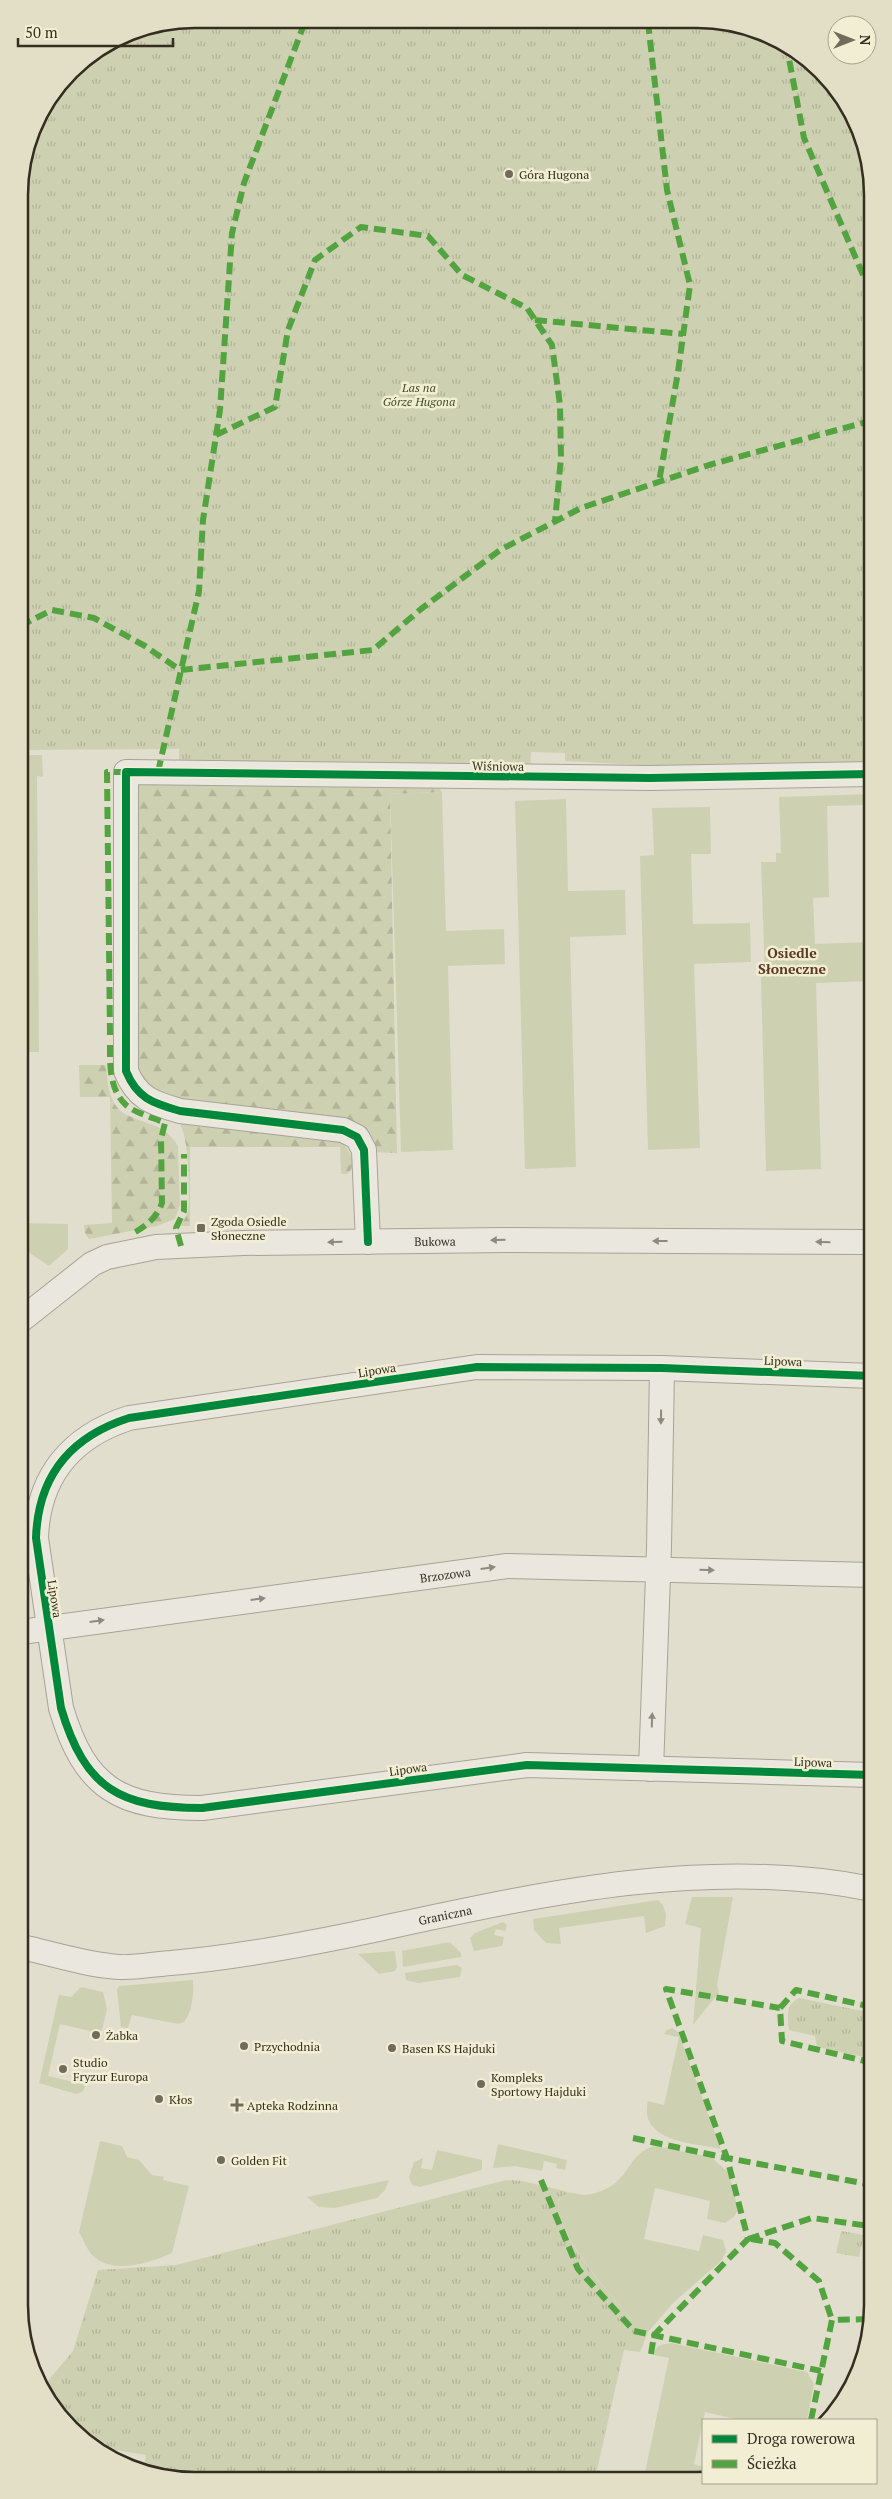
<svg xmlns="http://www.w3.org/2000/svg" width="892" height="2499" font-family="'PT Serif',serif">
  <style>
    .green { fill: #cdd1b1 }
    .forest { fill: url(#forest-firs) }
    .park { fill: url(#park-tufts) }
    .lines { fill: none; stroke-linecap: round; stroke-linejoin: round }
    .minor-casing { stroke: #a7a396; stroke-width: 26 }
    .minor { stroke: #eae8de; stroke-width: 24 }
    .quiet { stroke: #53a441; stroke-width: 6; stroke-dasharray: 12 6; stroke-linecap: butt }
    .cycleway-casing { stroke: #f2eed4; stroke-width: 11 }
    .cycleway { stroke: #00873e; stroke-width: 8 }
    .oneway { fill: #908a7e }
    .poi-dot { fill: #726b5c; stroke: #f2eed4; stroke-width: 2 }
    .labels { text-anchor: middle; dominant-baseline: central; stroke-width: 5; stroke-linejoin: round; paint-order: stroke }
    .poi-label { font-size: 12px; fill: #352d1f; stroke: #f2eed4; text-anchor: start }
    .park-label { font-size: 12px; font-style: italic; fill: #404f28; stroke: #f2eed4 }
    .street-label { font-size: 12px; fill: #352d1f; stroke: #f2eed4 }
    .neighbourhood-label { font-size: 14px; font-weight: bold; fill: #5d3823; stroke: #f2eed4 }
    .rim { fill: none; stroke: #352d1f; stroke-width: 2.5 }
  </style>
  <defs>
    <pattern id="forest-firs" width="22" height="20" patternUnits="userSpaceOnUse" patternTransform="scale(1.25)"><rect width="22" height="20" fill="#cdd1b1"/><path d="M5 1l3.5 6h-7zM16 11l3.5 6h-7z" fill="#b1b498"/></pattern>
    <pattern id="park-tufts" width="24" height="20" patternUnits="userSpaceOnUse" patternTransform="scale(1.25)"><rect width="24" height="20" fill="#cdd1b1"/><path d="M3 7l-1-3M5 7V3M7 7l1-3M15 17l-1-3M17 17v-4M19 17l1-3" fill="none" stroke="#b1b498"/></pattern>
  </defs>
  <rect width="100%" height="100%" fill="#e2decd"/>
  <path class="green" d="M20,755H42L43,777L37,776L39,1052H20Z
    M442,792L446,931L504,929L505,964L448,966L453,1150L401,1152L390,794Z
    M871,794L870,827L865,828L864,805L827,806L829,897L813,898L815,944L871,942V981L816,983L821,1169L766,1171L761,977L765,976L761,862H776V853H781L779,797Z
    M566,799L568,891L625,890L626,935L570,937L576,1167L525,1169L515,801Z
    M710,807L711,854H691L693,924L750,923L751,962L694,964L700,1148L648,1150L640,856L654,855L652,808Z
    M21,1223L68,1224V1249L49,1266L21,1247Z
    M692,1897H733L717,1985L719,1992L693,2025L701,1928L685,1924Z
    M658,1900L663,1905L666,1914L665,1926L646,1933L644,1916L559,1928L561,1944L546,1943L534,1930L533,1919Z
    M503,1922L507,1925L505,1931L496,1929L494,1935L504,1937L502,1946L474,1951L470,1938L475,1933Z
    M450,1942L461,1953V1957L403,1967L402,1951Z
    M395,1951L397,1967L395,1971L379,1974L358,1954Z
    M456,1965L462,1968L460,1977L418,1983L406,1980L405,1973Z
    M193,1980C194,1993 192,2013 184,2022L178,2024L132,2015L128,2028L121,2027L117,1989L119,1986Z
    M81,1987L103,1992L107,2009L102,2030L98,2033L60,2024L48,2076L86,2085L82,2092L76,2094L39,2083L59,1995L71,1997Z
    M672,2028L678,2032L721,2149C693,2143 638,2142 648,2101L664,2105L679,2037L664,2034L667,2030Z
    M100,2141L122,2146L127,2157L139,2160L152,2175L164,2177L163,2180L189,2186L172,2253C150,2263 114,2275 93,2256C87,2250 83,2239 79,2232Z
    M498,2144L567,2160L565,2170L556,2168L557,2164L544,2161L542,2171L515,2166L493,2168Z
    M655,2146L711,2157L729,2173L738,2210L734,2217L725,2223L707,2219L710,2201L655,2188L644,2239L699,2251L703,2235L723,2240L726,2251L722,2260L673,2303L648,2332L638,2327C624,2310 535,2215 564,2194C570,2190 579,2195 586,2195C593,2194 602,2191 608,2188C629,2177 631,2151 655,2146Z
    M437,2150L482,2160V2170L420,2187L412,2185L409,2177L414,2162L423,2158L421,2168L432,2170Z
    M389,2180L385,2190L377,2198L335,2208L319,2207L307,2197Z
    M671,2343L807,2372L814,2384L807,2420H740L705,2412L694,2464L703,2467V2477H644L669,2358L654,2355C655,2345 663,2344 671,2343Z"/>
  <path class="forest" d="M138,779L436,783L442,792L390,794L397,1153L371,1152L369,1139L181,1106L137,1083Z
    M79,1065H106C107,1077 108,1092 114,1103C128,1126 160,1116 178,1146L180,1205L175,1219L157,1226L89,1239L85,1233L84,1225L112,1223L110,1097H80Z
    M184,1122L338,1139C347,1146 360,1164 347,1174H341L340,1147H190V1226H181C183,1221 187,1216 188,1211C190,1196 189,1136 180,1125Z"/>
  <path class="park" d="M195,19L732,22L785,42L822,71L850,107L870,160L871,763L657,766L565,761V753L531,752L530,772L179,763V749L20,750L19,183L37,117L79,63L128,32Z
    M799,1998L872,2013L873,2059L817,2047L815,2036L789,2030C787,2017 786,2004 799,1998Z
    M506,2180L523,2181L568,2192L559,2199C550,2232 617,2302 638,2327L648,2332L640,2352L624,2350L597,2470L612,2473L610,2477H161L143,2471L146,2455L96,2447L71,2429L42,2392L41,2389L73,2351L98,2270L176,2265Z
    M841,2231L864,2235L859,2257L836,2253Z"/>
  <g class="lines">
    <g class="minor-casing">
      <g id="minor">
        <path d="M368,1242L364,1150L357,1137L343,1130L180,1111C152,1103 137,1098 126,1071V772L650,778L871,774"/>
        <path id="s1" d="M21,1320L92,1264L107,1257L156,1247L243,1243L506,1240L871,1242"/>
        <path d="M872,1376L662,1368L477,1367L129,1418C70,1437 38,1477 36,1538L61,1708C85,1789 120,1808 202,1808L527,1765L872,1775"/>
        <path id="s2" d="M21,1632L507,1566L872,1575"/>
        <path d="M651,1769L659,1548L662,1368"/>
        <path id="s3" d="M22,1947C53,1954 87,1965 119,1967C136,1968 154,1964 171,1963C231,1958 291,1947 350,1935C520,1899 698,1854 872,1889"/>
      </g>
    </g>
    <use href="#minor" class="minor"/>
    <path class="quiet" d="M648,22L667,190L690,285L678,372L659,482
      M786,43L804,138L870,291
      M535,320L683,334
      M216,435L275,407L288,330L315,260L361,227L428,236L462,275L527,308L552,345L560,405L561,458L555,521
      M20,626L52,610L94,618L145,646L180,670L373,650L421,609L500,550L581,508L709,465L870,421
      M158,772L199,591L203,520L220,410L232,233L244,183L306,19
      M110,1035L107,772H131
      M110,1045C110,1065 109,1089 126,1105C135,1113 154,1118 165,1123L161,1139L162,1203C156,1219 145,1227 130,1235
      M181,1246L176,1228L184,1211V1154
      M872,2007L796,1990L780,2008L782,2041L873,2063
      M633,2138L727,2158L873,2185
      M541,2180L578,2269L634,2331L821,2371
      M748,2239L812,2218L869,2226L873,2223
      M751,2239L775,2243L819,2281L832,2320
      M651,2354L654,2335L748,2239L727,2158L666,1989L780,2008
      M811,2420L832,2320L872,2319"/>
    <g class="cycleway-casing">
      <path id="cycleway" d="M368,1242L364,1150L357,1137L343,1130L180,1111C152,1103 137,1098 126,1071V772L650,778L871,774
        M872,1376L662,1368L477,1367L129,1418C70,1437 38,1477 36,1538L61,1708C85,1789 120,1808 202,1808L527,1765L872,1775"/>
    </g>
    <use href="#cycleway" class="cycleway"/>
  </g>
  <defs><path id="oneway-solid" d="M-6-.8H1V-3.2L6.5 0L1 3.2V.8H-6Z" transform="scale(1.25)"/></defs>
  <g class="oneway">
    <use href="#oneway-solid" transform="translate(498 1240) rotate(179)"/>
    <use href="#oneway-solid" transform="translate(660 1241) rotate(-180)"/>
    <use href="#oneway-solid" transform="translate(335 1242) rotate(179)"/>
    <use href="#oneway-solid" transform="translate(823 1242) rotate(-179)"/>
    <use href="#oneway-solid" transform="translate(661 1417) rotate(91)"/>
    <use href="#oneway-solid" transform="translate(488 1568) rotate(-8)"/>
    <use href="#oneway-solid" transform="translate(707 1570) rotate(2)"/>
    <use href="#oneway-solid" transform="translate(258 1599) rotate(-7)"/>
    <use href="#oneway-solid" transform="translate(97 1621) rotate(-8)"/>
    <use href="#oneway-solid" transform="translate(652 1720) rotate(-88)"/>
  </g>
  <g class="poi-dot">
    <circle cx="509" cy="174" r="5"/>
    <rect x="196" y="1223" width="10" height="10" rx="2.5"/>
    <circle cx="96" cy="2035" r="5"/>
    <circle cx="244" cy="2046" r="5"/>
    <circle cx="392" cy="2048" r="5"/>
    <circle cx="63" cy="2069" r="5"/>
    <circle cx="481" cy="2084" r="5"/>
    <circle cx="159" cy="2099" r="5"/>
    <path d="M234.5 2097.5h5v5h5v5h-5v5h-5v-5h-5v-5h5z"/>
    <circle cx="221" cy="2160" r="5"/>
  </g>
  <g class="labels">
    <g class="poi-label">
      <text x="519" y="174">Góra Hugona</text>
      <text x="211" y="1221">Zgoda Osiedle<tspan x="211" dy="14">Słoneczne</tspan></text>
      <text x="106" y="2035">Żabka</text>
      <text x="254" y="2046">Przychodnia</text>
      <text x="402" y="2048">Basen KS Hajduki</text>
      <text x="73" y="2062">Studio<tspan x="73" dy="14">Fryzur Europa</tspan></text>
      <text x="491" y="2077">Kompleks<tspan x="491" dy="14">Sportowy Hajduki</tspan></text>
      <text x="169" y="2099">Kłos</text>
      <text x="247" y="2105">Apteka Rodzinna</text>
      <text x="231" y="2160">Golden Fit</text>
    </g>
    <g class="park-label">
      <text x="419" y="387">Las na<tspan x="419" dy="14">Górze Hugona</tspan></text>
    </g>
    <g class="street-label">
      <text transform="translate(498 766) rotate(1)">Wiśniowa</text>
      <text stroke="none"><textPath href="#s1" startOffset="436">Bukowa</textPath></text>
      <text transform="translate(783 1361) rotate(2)">Lipowa</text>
      <text transform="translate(377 1370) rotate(-9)">Lipowa</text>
      <text stroke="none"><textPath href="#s2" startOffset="428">Brzozowa</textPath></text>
      <text transform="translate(55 1599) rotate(81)">Lipowa</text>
      <text transform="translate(813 1762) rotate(2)">Lipowa</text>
      <text transform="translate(408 1769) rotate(-8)">Lipowa</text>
      <text stroke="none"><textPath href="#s3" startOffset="430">Graniczna</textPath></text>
    </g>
    <g class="neighbourhood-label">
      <text x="792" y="952">Osiedle<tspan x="792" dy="16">Słoneczne</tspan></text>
    </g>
  </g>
  <path d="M0 0H892V2499H0ZM195 28H697A167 167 0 0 1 864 195V2305A167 167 0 0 1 697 2472H195A167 167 0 0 1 28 2305V195A167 167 0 0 1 195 28Z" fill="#e3dfc6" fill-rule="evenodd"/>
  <path class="rim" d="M195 28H697A167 167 0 0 1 864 195V2305A167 167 0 0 1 697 2472H195A167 167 0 0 1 28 2305V195A167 167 0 0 1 195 28Z"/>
  <rect x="702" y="2419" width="175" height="65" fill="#f2eed4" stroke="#a6a18c"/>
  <rect x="712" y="2435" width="25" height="8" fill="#00873e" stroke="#a6a18c"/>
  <text x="747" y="2444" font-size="15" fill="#352d1f">Droga rowerowa</text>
  <rect x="712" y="2460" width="25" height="8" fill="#53a441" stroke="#a6a18c"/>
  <text x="747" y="2469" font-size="15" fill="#352d1f">Ścieżka</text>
  <g transform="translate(852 40) rotate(90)"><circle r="24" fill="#f2eed4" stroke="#a6a18c"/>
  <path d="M0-4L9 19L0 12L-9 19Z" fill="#726b5c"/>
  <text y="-8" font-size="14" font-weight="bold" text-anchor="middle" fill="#352d1f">N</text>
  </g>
  <path d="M18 38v8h155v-8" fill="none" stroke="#352d1f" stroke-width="2.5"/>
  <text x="25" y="38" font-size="15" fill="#352d1f" stroke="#f2eed4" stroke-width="4" paint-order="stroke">50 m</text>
</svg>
